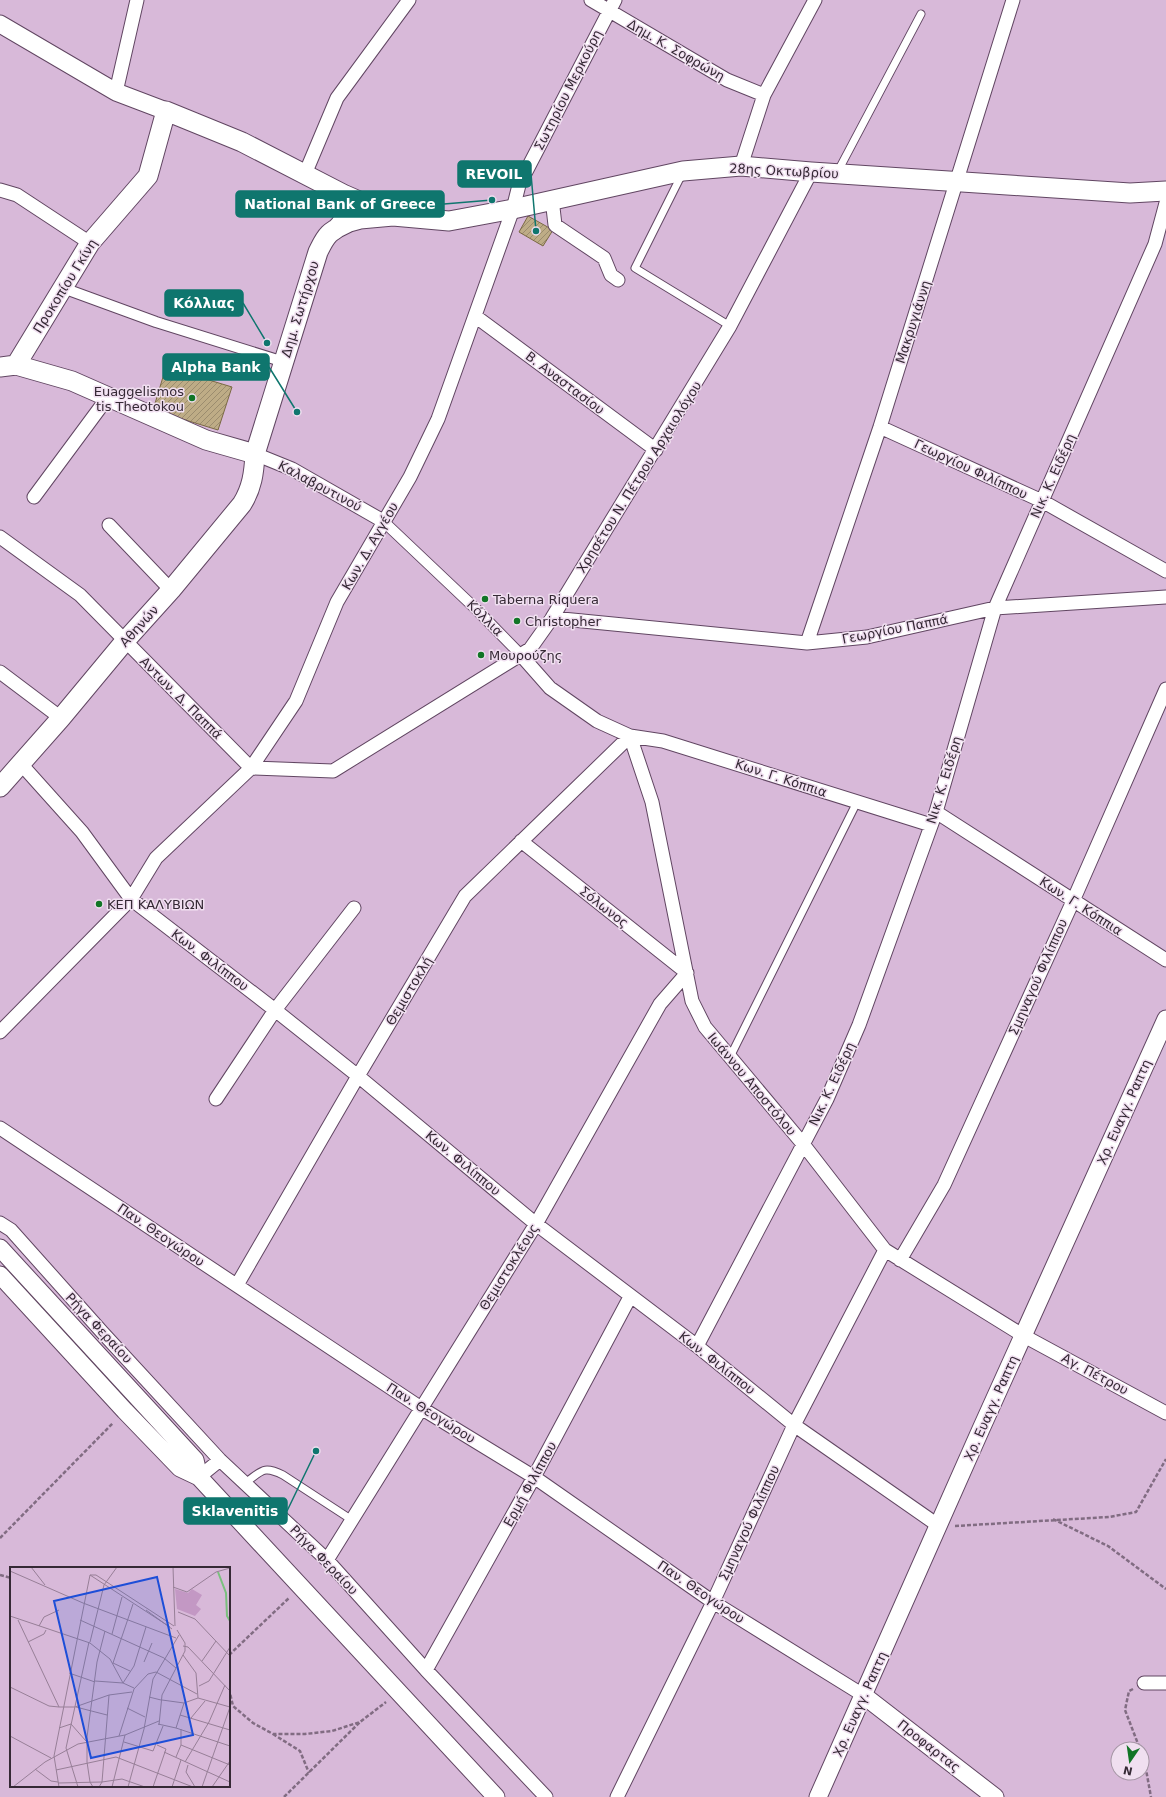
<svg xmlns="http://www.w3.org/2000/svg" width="1166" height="1797" font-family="'DejaVu Sans',sans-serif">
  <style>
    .building { fill: url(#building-hatch); stroke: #7a6944 }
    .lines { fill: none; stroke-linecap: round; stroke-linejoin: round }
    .service-casing { stroke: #614662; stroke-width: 9 }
    .pedestrian-casing { stroke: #614662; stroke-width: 12 }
    .minor-casing { stroke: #614662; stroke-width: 15 }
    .tertiary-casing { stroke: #614662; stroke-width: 19 }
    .secondary-casing { stroke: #614662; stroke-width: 21 }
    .path { stroke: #816c82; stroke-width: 2.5; stroke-dasharray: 4 2; stroke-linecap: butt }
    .service { stroke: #fff; stroke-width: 7 }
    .pedestrian { stroke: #fff; stroke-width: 10 }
    .minor { stroke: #fff; stroke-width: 13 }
    .tertiary { stroke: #fff; stroke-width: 17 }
    .secondary { stroke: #fff; stroke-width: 19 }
    .poi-dot { fill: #117526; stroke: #f0dff0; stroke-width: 1.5 }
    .labels { text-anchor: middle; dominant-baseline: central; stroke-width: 3; stroke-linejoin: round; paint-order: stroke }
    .street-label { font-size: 13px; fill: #352935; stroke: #f0dff0 }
    .poi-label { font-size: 13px; fill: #352935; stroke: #f0dff0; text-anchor: start }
    .inset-river { fill: none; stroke: #7ac07e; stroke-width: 2 }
    .inset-road { fill: none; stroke: #977f97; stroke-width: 1 }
    .view { fill: #1d4ed8; fill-opacity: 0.15; stroke: #1d4ed8; stroke-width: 2 }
    .inset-edge { fill: none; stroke: #352935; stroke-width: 2 }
    .leader { fill: none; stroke: #0f766e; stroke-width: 1.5 }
    .callout-dot { fill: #0f766e; stroke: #f0dff0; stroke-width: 1.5 }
    .callout { fill: #0f766e; stroke: #0f766e; stroke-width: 1.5 }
    .callout-label { font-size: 14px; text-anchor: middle; font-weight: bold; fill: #fff }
  </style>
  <defs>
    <pattern id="building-hatch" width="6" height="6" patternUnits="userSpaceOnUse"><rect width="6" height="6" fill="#beac86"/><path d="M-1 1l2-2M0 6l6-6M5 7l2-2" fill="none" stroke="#9b8c6e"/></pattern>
  </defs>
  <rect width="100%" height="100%" fill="#d8b9d9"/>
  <path class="building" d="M528,216L553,230L543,246L519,232Z
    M166,367L232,387L218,430L153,410Z"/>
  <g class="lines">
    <g class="service-casing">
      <path id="service" d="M838,171L921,14
        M682,174L635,268L730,326
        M730,1057L857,802
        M245,1483C262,1471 263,1465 283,1475L352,1520"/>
    </g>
    <g class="pedestrian-casing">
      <path id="pedestrian" d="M63,288L156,322L284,362
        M383,521L477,610L520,654"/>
    </g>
    <g class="minor-casing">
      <path id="minor" d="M591,0L727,80L764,95
        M116,92L137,0
        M741,166L764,95L815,0
        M305,174L337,98L409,0
        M0,190L17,195L90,243
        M552,199L555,225L604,258L611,275L618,280
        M475,316L656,450
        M880,427L1042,501L1166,571
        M255,454L292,469L383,521
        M34,497L108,397
        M109,525L171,590
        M0,537L80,595L251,768
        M552,618L807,643L867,637L995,608L1166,597
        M807,643L880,427L1013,0
        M520,654L550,688L597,721L630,736L663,741L931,825
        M0,672L61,718
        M630,736L652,802L692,1001L705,1027L803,1144L885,1250L1024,1336L1166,1413
        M21,764L82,832L131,899L275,1010L358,1076L536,1224L697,1346L794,1425L939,1526
        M251,768L333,771L530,649L552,618L730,326L811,172
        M936,812L1166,960
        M0,1032L131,899L156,858L251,768L296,701L337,602L410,477L438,419L513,209L519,185L615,0
        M216,1099L275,1010L354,908
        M0,1128L421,1408L534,1477L713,1602L863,1695
        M0,1223L11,1230L102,1332L220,1460L327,1560L426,1670L546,1797
        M900,1260L944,1185L1073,901L1166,689
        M237,1285L358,1076L465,896L630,736
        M697,1346L827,1099L859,1025L936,812L995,608L1155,244L1166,203
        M199,1477L220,1460
        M327,1560L536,1224L660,1004L687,973L521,841
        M426,1670L534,1477L630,1297
        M1144,1683H1166
        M617,1797L713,1602L794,1425L885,1250"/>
    </g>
    <g class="tertiary-casing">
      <path id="tertiary" d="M0,24L116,92L166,111
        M0,1248L195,1460L199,1477
        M0,1275L125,1411L180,1468L199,1477L496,1797
        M863,1695L995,1797
        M818,1797L981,1429L1166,1019"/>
    </g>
    <g class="secondary-casing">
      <path id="secondary" d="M337,228L349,222L360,219L393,216L449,221L513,209L683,171L741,166L811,172L1130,193L1166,191
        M16,365L90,243L148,176L166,111L242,142L343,194L393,216
        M0,367L16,365L72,381L206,440L255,454
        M0,787L61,718L125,641L171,590L242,504C252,488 254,473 255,454L318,252C321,246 324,239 329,234C332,231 335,230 337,228C348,218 347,207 343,194"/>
    </g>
    <path class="path" d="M1053,1519L1108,1546L1166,1589
      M955,1526L1109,1517L1136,1512L1166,1459
      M0,1538L113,1423
      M0,1575L11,1578
      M229,1655L289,1598
      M229,1689L233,1706L253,1723L273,1734H305L332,1731L360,1722L386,1702
      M1133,1689L1129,1691L1125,1710L1140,1749
      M273,1734L300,1751L309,1773
      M1142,1755L1145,1764L1151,1797
      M284,1797L360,1722"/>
    <use href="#service" class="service"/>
    <use href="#pedestrian" class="pedestrian"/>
    <use href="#minor" class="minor"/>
    <use href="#tertiary" class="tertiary"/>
    <use href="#secondary" class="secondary"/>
  </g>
  <g class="poi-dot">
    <circle cx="192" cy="398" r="4"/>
    <circle cx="485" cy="599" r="4"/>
    <circle cx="517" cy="621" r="4"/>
    <circle cx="481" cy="655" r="4"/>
    <circle cx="99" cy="904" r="4"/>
  </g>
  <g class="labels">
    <g class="street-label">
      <text transform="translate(676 50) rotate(30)">Δημ. Κ. Σοφρώνη</text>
      <text transform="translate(568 90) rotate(-63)">Σωτηρίου Μερκούρη</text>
      <text transform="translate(784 171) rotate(3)">28ης Οκτωβρίου</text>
      <text transform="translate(65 286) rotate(-58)">Προκοπίου Γκίνη</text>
      <text transform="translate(300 309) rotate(-73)">Δημ. Σωτήρχου</text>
      <text transform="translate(913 322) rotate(-72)">Μακρυγιάννη</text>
      <text transform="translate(565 383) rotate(37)">Β. Αναστασίου</text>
      <text transform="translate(971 469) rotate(25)">Γεωργίου Φιλίππου</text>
      <text transform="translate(1053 476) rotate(-66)">Νικ. Κ. Ειδέρη</text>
      <text transform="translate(639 477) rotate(-58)">Χρησέτου Ν. Πέτρου Αρχαιολόγου</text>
      <text transform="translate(320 486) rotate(28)">Καλαβρυτινού</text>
      <text transform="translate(370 546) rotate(-60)">Κων. Δ. Αγγέου</text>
      <text transform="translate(485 618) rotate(45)">Κόλλια</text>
      <text transform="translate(139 626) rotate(-48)">Αθηνών</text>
      <text transform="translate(895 629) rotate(-11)">Γεωργίου Παππά</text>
      <text transform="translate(181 698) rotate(45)">Αντων. Δ. Παππά</text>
      <text transform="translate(781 778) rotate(18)">Κων. Γ. Κόππια</text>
      <text transform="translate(944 780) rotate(-73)">Νικ. Κ. Ειδέρη</text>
      <text transform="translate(1081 906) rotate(33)">Κων. Γ. Κόππια</text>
      <text transform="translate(604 907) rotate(38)">Σόλωνος</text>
      <text transform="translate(210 960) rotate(37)">Κων. Φιλίππου</text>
      <text transform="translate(1038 977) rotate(-66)">Σμηναγού Φιλίππου</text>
      <text transform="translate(409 991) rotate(-59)">Θεμιστοκλή</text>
      <text transform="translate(752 1084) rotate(50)">Ιωάννου Αποστόλου</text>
      <text transform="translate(832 1084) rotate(-65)">Νικ. Κ. Ειδέρη</text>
      <text transform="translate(1124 1112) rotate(-66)">Χρ. Ευαγγ. Ραπτη</text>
      <text transform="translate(463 1163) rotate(40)">Κων. Φιλίππου</text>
      <text transform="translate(161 1235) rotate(34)">Παν. Θεογώρου</text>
      <text transform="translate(509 1267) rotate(-58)">Θεμιστοκλέους</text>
      <text transform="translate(99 1328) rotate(47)">Ρήγα Φεραίου</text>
      <text transform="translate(717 1363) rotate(38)">Κων. Φιλίππου</text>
      <text transform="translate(1095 1374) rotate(28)">Αγ. Πέτρου</text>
      <text transform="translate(991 1408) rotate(-66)">Χρ. Ευαγγ. Ραπτη</text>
      <text transform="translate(431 1413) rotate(32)">Παν. Θεογώρου</text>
      <text transform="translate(530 1484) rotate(-61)">Ερμή Φιλίππου</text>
      <text transform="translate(749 1523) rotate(-65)">Σμηναγού Φιλίππου</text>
      <text transform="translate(324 1560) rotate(46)">Ρήγα Φεραίου</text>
      <text transform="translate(701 1592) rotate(34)">Παν. Θεογώρου</text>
      <text transform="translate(860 1704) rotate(-66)">Χρ. Ευαγγ. Ραπτη</text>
      <text transform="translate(929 1746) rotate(38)">Προφαρτας</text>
    </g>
    <g class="poi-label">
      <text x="184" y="391" text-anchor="end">Euaggelismos<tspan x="184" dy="15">tis Theotokou</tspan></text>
      <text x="493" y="599">Taberna Riquera</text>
      <text x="525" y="621">Christopher</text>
      <text x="489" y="655">Μουρούζης</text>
      <text x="107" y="904">ΚΕΠ ΚΑΛΥΒΙΩΝ</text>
    </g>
  </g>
  <g transform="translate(10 1567)">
    <rect width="220" height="220" fill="#d8b9d9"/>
    <path d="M165,22L178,26L182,22L192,28L186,38L191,42L185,49L167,42Z" fill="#c398c4"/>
    <path class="inset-river" d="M208,5L216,26L217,49L220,54"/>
    <path class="inset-road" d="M21,0L35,18M163,0L165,59M0,4L73,36L166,71M80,8H86L164,59M80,8L160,60M163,20L177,25L206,5L220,1M136,43L162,62M168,45L185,52L220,89M0,49L80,76L100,92L113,116M8,53L49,140M70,53L154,91L166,101M29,59L34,50L49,43M102,67L112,30M18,75L34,67L36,63M80,75L94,18L107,0M173,79L178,80L220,124M173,88L186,106L188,131M192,94L206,74M134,95L142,76M120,104L103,96L123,37M146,105L187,127M59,106L85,115M85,114L113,116L124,121M113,116L124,99L136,60M189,119L199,114L220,80M0,120L39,139L49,140H65L99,128L122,125M139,130L151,133M188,131L220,140M152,133L174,136L188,131M66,140L97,148M117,141L135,150M170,148L220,163M181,151L195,134M148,157L166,161L174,136M149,158L152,128L175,84V76L167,63M49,161L61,157L76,174M166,161L220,179M0,169L41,191M109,169L124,122L138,107L146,105M114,175L143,184L153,159M171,178L220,198M154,185L220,215M166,190L171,178V162M175,195L199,155L215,118M178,198L176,205L185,220M25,202L41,214L48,215M46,203L106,190L183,220M48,216L92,215L112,212L135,220M3,220L35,195L68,177L115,168L149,154M49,220L44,189L80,8M68,220L56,181L79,75M83,220L80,215L77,195V170L87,95L95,64M89,220L92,215L99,128M102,220L115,168M118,220L134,162L143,112L169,68M143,220L156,182L147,178M162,220L171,193M192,220L220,140M202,220L220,194"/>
    <path class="view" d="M147,10L183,168L81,191L44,34Z"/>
    <rect width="220" height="220" class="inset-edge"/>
  </g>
  <path class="leader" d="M536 231L531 174M492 200L444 204M267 343L243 303M297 412L269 367M316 1451L287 1511"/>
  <g class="callout-dot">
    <circle cx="536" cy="231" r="4"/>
    <circle cx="492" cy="200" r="4"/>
    <circle cx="267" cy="343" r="4"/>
    <circle cx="297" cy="412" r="4"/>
    <circle cx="316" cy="1451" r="4"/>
  </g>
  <g class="callout">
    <rect x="458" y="161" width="73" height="26" rx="4"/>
    <rect x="236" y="191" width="208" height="26" rx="4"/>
    <rect x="165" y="290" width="78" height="26" rx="4"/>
    <rect x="163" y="354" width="106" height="26" rx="4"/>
    <rect x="184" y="1498" width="103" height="26" rx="4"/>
  </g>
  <g class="callout-label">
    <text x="494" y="179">REVOIL</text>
    <text x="340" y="209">National Bank of Greece</text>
    <text x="204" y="308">Κόλλιας</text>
    <text x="216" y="372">Alpha Bank</text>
    <text x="235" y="1516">Sklavenitis</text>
  </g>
  <g transform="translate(1130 1761) rotate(193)"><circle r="19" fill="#f0dff0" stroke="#a596a5"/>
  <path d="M0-3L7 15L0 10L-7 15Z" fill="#117526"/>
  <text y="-6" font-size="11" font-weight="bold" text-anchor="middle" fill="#352935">N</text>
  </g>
</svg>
